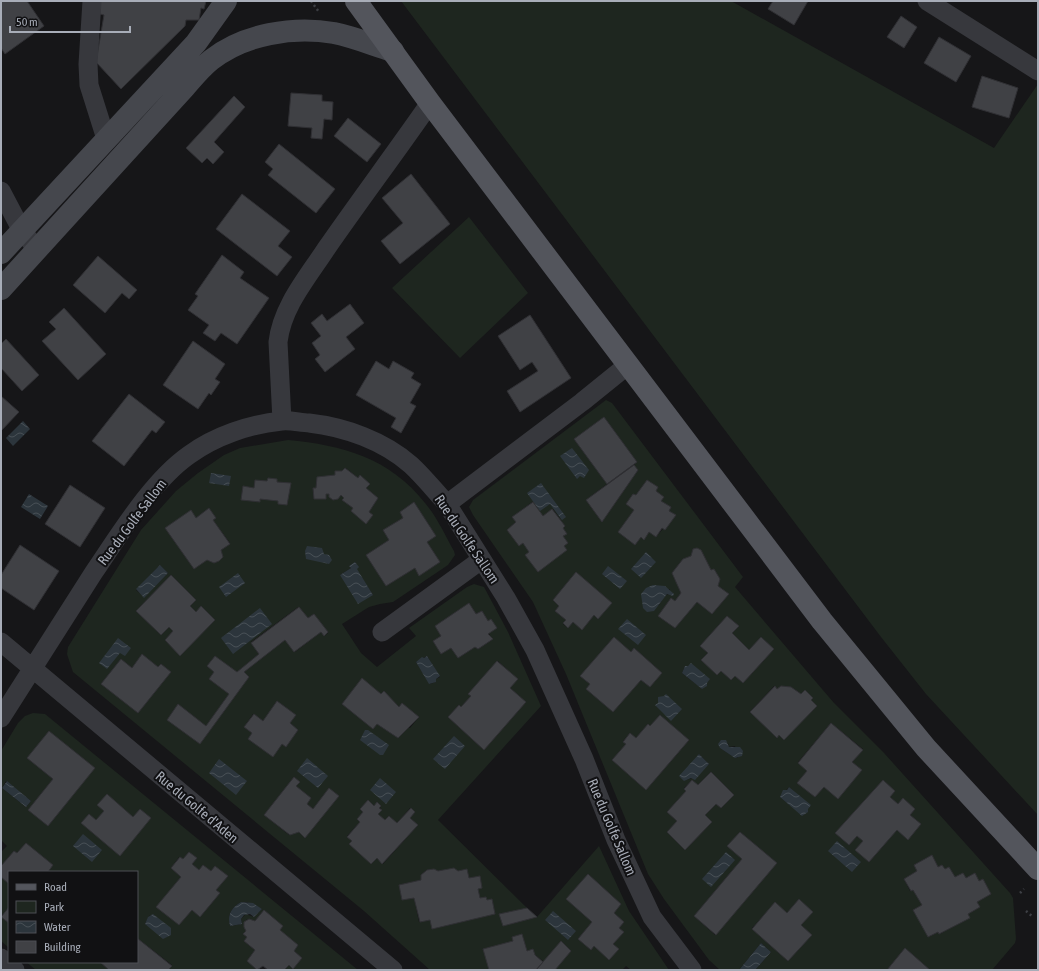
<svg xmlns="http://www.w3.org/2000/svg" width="1039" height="971" font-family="'Asap Condensed',sans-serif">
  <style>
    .green { fill: #1e261f; fill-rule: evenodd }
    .water { fill: url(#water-waves) }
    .building { fill: #404145; stroke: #303034 }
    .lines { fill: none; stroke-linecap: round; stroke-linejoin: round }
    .path { stroke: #3d3f44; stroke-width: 2.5; stroke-dasharray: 2 3; stroke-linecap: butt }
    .minor { stroke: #37383d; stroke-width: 19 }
    .secondary { stroke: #45474d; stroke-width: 22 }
    .primary { stroke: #53555c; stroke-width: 22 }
    .labels { text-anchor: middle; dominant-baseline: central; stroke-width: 4; stroke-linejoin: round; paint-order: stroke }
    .street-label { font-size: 14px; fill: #a8adb8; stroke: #111113 }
  </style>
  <defs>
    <pattern id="water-waves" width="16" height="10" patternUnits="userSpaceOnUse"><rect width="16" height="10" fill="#2c353c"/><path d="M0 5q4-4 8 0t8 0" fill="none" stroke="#485056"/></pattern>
  </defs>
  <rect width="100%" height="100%" fill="#161618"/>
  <path class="green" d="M401,1H731L994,148L1038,84V815L926,694L881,637Z
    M469,217L528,293L460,358L392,288Z
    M606,400L612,403L743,577L735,587L834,703L884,753L1010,893L1013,898L1016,939L1015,943L992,970H930L905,948L887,970H755L771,952L761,943L739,970H720L709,960L664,899L648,874L566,674L533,602L473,515L469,507L473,500ZM604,417L637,462L634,465L638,470L602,522L586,500L607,484L574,439ZM647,480L658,487L656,491L664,497L661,501L671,507L669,511L675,515L656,537L649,532L644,539L641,537L635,545L618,532L634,510L626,504L633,494L636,495ZM532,502L543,516L553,509L565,526L563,528L566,534L563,536L568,543L564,546L523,543L519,546L507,530L516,522L513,517ZM697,548L701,550L711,570L714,569L720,579L718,586L729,594L712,614L697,602L675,628L658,616L671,598L675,601L681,593L672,573L683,559L691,556L693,549ZM576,572L594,615L582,629L573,622L568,628L563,624L566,620L555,611L559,606L553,600ZM670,589L669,594L664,596L659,605L643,608V604ZM727,616L739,626L732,633L749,650L761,638L774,649L743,683L735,676L731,680L721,671L701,660L708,653L700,646ZM634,648L662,673L650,687L641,680L613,712L586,689L590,684L580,676L631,652ZM691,664L709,680L702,689L682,673L685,666H688ZM774,686L777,689C786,683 794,688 801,694L805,690L813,698L811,700L816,706L777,737L750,712ZM660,715L689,740L646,790L612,760L626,744L623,741L630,733L636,738L648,724L650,726ZM831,723L863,749L852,762L862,770L838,798L824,787L815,797L798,783L807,771L798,762ZM728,743L729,747L735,746L738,758L734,757L720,748ZM699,754L709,764L693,778L686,780ZM711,772L734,795L721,808L716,804L705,815L712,822L686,849L667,832L677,821L667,812L686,791L684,788L692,780L698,785ZM883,780L895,791L890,797L898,804L903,799L915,809L910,815L921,824L908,840L897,830L869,862L863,841L857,836L849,845L835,833ZM789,787L810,806L802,815L780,797ZM740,832L776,863L715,935L694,916L742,859L728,846ZM932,855L938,867L942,865L945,869L949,867L955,877L966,878L975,873L979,881L983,879L991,894L977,902L980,907L968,914L969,918L940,934L938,932L929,937L913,910L922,905L913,890L910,891L904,879L917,871L914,865ZM799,899L801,925L812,935L788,961L752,928L775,903L787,913Z
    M288,440C342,445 390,458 425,503C437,517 445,535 454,551L455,555L448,565L393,602L380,604L369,607L342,624L361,653L377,667L416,636L409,628L467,587L474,584L484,587L508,632L541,706L438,820L527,908L500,914L503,926L537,917L599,846L629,911L669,970H631L626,966L622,970H555L535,955L533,949L527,951L522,934L512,937L513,941L489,970H430L364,911L73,672L67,654L68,647L141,530L176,491L198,473L224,455L240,448ZM346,468L358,478L360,476L369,484L366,488L378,498L369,512L373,515L366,523L351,511L353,508L343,500L344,498L341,495L338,499L333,500L329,497V494H326V499H314L313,488H316L317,478L335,475V471H342ZM268,478L276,479L277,482L290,483L287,505L278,504V501L260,499V502L241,499L243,486L254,488L255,480L267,481ZM414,502L436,536L427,542L440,562L419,575L415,568L386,586L366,555L389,540L384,530L403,518L400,512ZM209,508L216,518L213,520L230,543L221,550L223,557L219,561L214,563L207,560L194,569L165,528L196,518ZM356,562V569L373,595L340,575L351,568L349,566ZM160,565L168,573L144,597L136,590ZM171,575L196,600L190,606L196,612L201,607L215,620L180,655L165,640L173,631L169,627L161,635L136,611ZM469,603L476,614L482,611C490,623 486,629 492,640L478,649L475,647L458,658L451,648L441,654L433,641L441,636L435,626ZM298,607L308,618L314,614L328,633L324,636L321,632L295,652L285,640L244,672L249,677L200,744L167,720L178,704L206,726L229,694L209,679L214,672L207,666L215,656L237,672L259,654L251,642ZM142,654L158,667L161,664L171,672L138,713L101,684L121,659L132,668ZM427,656L440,677L436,679V682L430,684L416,662ZM498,661L517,679L510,688L526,702L484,750L448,717L459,705L461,707L471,696L469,693ZM362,679L381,694L384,691L399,707L402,703L419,717L410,728L408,727L398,738L377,724L373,729L342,704ZM277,701L296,715L290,723L298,730L286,747L282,744L248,739L252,733L244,727L253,714L263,721ZM294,777L300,782L296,786L311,798L307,804L313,809L329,788L338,796L305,838L299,832L289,835L264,815ZM368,800L374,806L377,803L382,810L378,814L385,820L389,816L397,823L410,808L415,812L410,818L418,825L383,864L377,858L371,864L347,836L360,822L357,819L363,812L360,809ZM454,868L458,871L467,869L469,878L480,876L482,887L478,889L480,898L487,900L492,899L495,914L433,929L430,920L419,922L414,898L402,900L399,885L421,880V875C426,869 431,868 438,871ZM588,874L621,904L614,913L624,922L619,928L624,932L613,944L619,949L594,946L591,950L578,939L592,922L567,899Z
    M33,713L45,714L358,970H284L289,965L293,968L302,958L294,951L280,930L283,926L264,910L255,921L247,919L244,925L246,931L243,934L247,937L244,941L255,950L247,961L257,970H168L172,965L137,938V872H48L53,865L26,843L17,853L14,851L1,866V852L7,846L1,840V751L18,723L25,716ZM27,758L94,768L48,826L28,810L53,779ZM6,781L31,801L26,807L2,788ZM189,852L197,858L192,864L199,870L203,865L211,871L215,866L227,876L216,890L220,893L200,917L192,910L179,925L157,907L181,877L171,868L179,857L183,859ZM241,902H247L262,909L254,917L246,914L241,919L242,924L230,926C227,915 231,908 241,902ZM152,915L170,929L171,933L164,937L145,924L149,916Z
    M1,877L9,884V907L1,916Z
    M1,917L9,923V948L1,941Z
    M26,962H100L109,970H36Z"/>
  <path class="water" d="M23,421L30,429L13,446L6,438Z
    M572,448L589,470L584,478L580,476L577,479L560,456Z
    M211,473L231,476L229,486L209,483Z
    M541,483L566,517L562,520L550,504L540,511L527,493Z
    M29,494L48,506L40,519L21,507Z
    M307,546L322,548L324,554L329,555L332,560L329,564L306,559L305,551Z
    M646,552L656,562L641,578L631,569Z
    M355,562L359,567L357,569L373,595L358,604L340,575L351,568L349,566Z
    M160,565L168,573L144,598L136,589Z
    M608,566L627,581L620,589L602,574Z
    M238,573L245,583L226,597L219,587Z
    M653,585L665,586L674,594L673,596L667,594L654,611L647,612L643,608L641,594L646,588Z
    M260,608L272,624L233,654L221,638Z
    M627,619L646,635L638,645L618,629Z
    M118,638L131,648L125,656L120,653L107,669L99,663Z
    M422,657L424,658L427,656L440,676L436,679V682L429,684L416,662Z
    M691,663L710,679L707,683V686L702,689L682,673L685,666H688Z
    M666,694L682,709L671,721L655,705L658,703V697L664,696Z
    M365,730H368L389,745L383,755H380L360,740Z
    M454,736L465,746L445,769L433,759Z
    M721,740H726L729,747H740L743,751L742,756L735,758L720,748L718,744Z
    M699,754L709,764L695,780L691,778L684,781L679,776Z
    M307,758L328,776L318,788L297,771Z
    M219,759L247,781L236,795L209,773Z
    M380,778L396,792L386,804L370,790Z
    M7,781L31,801L26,807L2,788Z
    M789,787L811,805L808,809V812L802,816L780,797L783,790H787Z
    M83,834L102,850L92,862L73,846Z
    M837,841L861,862L852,872L828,851Z
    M726,852L735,860L711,887L702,879Z
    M241,902L253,903L262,909L254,917L250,914L244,915L241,919L242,924L230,926C227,915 231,908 241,902Z
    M553,911L576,931L568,940L545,920Z
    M153,914L171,928V935L163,939L145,924L148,917Z
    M761,943L771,952L755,970H739Z"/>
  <path class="building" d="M1,1H27L44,26L5,54L1,48Z
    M100,1H206L204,9L201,8L199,20H186L185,26L121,89L96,62L104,15L100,14Z
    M773,1H808L794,25L768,9Z
    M901,16L917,27L904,48L887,37Z
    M939,37L971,56L956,82L924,63Z
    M982,76L1018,88L1009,118L972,107Z
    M291,93L322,95V101L333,102L332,120L324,119L322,139L311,138L312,128L288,126Z
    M234,96L245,107L214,142L224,152L213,164L207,158L202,163L186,148Z
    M348,118L381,144L367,162L334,136Z
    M279,144L335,189L316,213L268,175L273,169L265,162Z
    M411,174L450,224L400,264L381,241L403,223L382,198Z
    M242,194L290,231L278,246L292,257L277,276L216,229Z
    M222,255L244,272L240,278L269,298L237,344L221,333L215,341L203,333L209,325L188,310L198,296L195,294Z
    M98,256L137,290L129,299L122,293L105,313L73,285Z
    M350,304L364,323L346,337L355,349L325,372L315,359L320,355L312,343L321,336L311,323L322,314L327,321Z
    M64,308L106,354L78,380L42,341L56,329L49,322Z
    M530,315L571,378L520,412L507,391L538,371L532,362L520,370L498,336Z
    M6,339L39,375L22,391L1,368V344Z
    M193,341L225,364L215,379L220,382L211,395L209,393L198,409L163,385Z
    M376,361L389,369L393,361L414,373L411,378L421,384L410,403L416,406L401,433L391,427L396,418L356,395Z
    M129,394L165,422L156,433L152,430L124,466L92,441Z
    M1,396L19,412L1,431Z
    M604,417L637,462L607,484L574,439Z
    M634,465L638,470L602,522L586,500Z
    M345,468L358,478L360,475L370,484L366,488L378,498L369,512L373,515L366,524L351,511L353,508L342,500L344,498L341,495L338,499L333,500L329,497V494H326V499H314L313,488H316L317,477L335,475V471H342Z
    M268,478L277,479V482L291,483L287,505L278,504V501L260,499V502L241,500L243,486L254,488L255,480L267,481Z
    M647,480L658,487L656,491L664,497L661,501L671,507L669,511L676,515L665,530L662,528L656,537L649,532L644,540L641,537L635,545L618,532L634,510L626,504L633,494L636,495Z
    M70,485L105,508L80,547L45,524Z
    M414,502L436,536L427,542L440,562L419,576L415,568L386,586L366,555L389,540L383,530L403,518L400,512Z
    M533,502L543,516L552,509L565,526L563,528L567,534L563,536L568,543L564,546L567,550L538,572L525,555L529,552L523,543L519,546L507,530L516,522L512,517Z
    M209,508L216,518L213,520L230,544L221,550L223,557L219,561L214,563L207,560L194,569L165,528L191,510L196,518Z
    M20,545L59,571L34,610L1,588V575Z
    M697,548L701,550L711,570L714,569L720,579L718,586L729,594L712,614L697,602L675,628L658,616L671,598L675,601L681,593L672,573L683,559L691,556L693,549Z
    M576,572L612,603L598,619L594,615L582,630L573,622L568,628L563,623L566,620L555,611L559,606L553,600Z
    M171,575L196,600L190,606L196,612L201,606L215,620L180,656L165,640L173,631L169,627L161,635L136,611Z
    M469,603L476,614L482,611L488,621L491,619L497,628L488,634L493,639L478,649L475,647L458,658L451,648L441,654L433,641L441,636L435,626Z
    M299,607L308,618L314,614L328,632L324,636L321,632L294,652L285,640L244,672L249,677L200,744L167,720L178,704L206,726L229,694L209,679L214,672L207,666L215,656L237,672L259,654L251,643Z
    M727,616L739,626L732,633L749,650L761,637L774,649L743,683L735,676L731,680L721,671L717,675L701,660L708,653L700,646Z
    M614,637L631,652L634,648L662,673L650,687L641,680L613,712L586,689L590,684L580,676Z
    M142,654L158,667L161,664L171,672L138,713L101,684L121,659L132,668Z
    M497,661L518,679L510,688L526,702L484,750L448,717L459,705L461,707L471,696L468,694Z
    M362,678L381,694L384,691L399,707L402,703L419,717L398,738L377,724L373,729L342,704Z
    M775,686L777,689L781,686L791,687L801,694L805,690L813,698L811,700L817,706L784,740L779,735L777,738L750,712Z
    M277,701L296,715L290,723L298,730L286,747L282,744L273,757L248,739L252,733L244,727L254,714L263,721Z
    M660,715L689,740L646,790L612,760L626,744L623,742L630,733L636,738L648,724L650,726Z
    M831,723L863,750L852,762L862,770L838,799L824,787L815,797L797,783L807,771L798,763Z
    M49,731L95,768L48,826L28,810L53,779L27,758Z
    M711,772L734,795L721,808L716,804L705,815L712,822L685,850L667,832L677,821L667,812L686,791L684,789L692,780L698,785Z
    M294,777L300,782L296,786L311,798L307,804L313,809L329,788L339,796L305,838L299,832L290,835L264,815Z
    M883,780L895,791L890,797L898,804L903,798L915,809L910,815L921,824L908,840L897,830L869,862L855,850L863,841L857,836L849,845L835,833Z
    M107,794L133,817L140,809L151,818L120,856L81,823L89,814L96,820L104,811L97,805Z
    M368,800L374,806L377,802L381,806L379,808L382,810L378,814L385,820L389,816L397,823L411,808L415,812L410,818L418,825L382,864L377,858L371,864L349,844L352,841L347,837L360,822L357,819L363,812L360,809Z
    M740,832L777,863L716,935L694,916L742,859L727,846Z
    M26,843L53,865L48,872H9V884L1,877V866L14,851L17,853Z
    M189,852L197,858L192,864L199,870L203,865L211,871L215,866L228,876L216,890L220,893L200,917L192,910L179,925L156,907L181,877L171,868L180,857L183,859Z
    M932,855L938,867L942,865L945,869L949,867L955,877L963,873L966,878L975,873L979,881L983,879L991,894L977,902L980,907L968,914L970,918L939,934L938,932L928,937L913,910L922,905L913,890L911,891L904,879L917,871L914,865Z
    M454,868L458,871L467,869L469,878L480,876L482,888L478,889L480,898L486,897L487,900L492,899L495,914L432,929L430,920L420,922L414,898L402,900L399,885L421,880V875L427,870L434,869L438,871Z
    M588,874L621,904L614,913L624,922L619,928L624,932L613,944L619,949L609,960L594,946L591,950L578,939L592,922L566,899Z
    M799,899L813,912L801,925L812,935L788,961L752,929L775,902L787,913Z
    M9,907V923L1,917Z
    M527,908L537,917L503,926L499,914Z
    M264,910L283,926L280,930L298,945L294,951L302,958L293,969L289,965L284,970H268L263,966L257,970L247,961L255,950L244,941L247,937L243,934L246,931L244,927V922L249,919L255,921Z
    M522,934L527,951L533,949L535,955L543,962L536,970H489L483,949L513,941L512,937Z
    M137,938L172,966L168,970H109L100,962H137Z
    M561,941L571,951L555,970H536Z
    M905,948L930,970H887Z"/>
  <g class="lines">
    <path class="path" d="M311,1L319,12
      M1020,893L1024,889
      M1026,911L1033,917"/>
    <path class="minor" d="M92,1L88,64L89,85L106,139
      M927,1L1038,71
      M1,191L22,231L37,249
      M282,421L278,342C282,307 307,278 326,249C360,200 396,152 430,103
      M447,504L582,402L629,364
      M382,632L481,560
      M1,642L393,970
      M1,718C32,670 63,621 94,572C120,534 152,481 189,455C215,436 250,424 282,421C291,420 301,423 309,423C345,427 384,441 411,465C424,477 435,491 447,504L506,598L535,650L584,759L616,840L652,917L692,970
      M1,958L15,970"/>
    <path class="secondary" d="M1,253L196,43L226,1
      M1,289L185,87C193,78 201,68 211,60C244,34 293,26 334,33C354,37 373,45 393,51"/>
    <path class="primary" d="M356,1L430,103L822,621L926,748L1038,869"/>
  </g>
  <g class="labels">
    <g class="street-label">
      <text transform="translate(132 522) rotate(-53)">Rue du Golfe Sallom</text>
      <text transform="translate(467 539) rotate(56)">Rue du Golfe Sallom</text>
      <text transform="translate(197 807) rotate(40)">Rue du Golfe d'Aden</text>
      <text transform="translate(612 827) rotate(67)">Rue du Golfe Sallom</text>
    </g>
  </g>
  <rect width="1039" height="971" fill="none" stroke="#a8adb8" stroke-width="4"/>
  <rect x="8" y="871" width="130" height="92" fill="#111113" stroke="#4d4f55"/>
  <rect x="16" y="884" width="20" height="6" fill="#53555c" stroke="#4d4f55"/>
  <text x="44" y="891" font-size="12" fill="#a8adb8">Road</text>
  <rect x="16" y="901" width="20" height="12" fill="#1e261f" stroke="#4d4f55"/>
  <text x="44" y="911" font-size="12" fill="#a8adb8">Park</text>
  <rect x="16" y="921" width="20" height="12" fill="url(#water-waves)" stroke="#4d4f55"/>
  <text x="44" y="931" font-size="12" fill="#a8adb8">Water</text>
  <rect x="16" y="941" width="20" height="12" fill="#404145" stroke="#4d4f55"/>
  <text x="44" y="951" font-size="12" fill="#a8adb8">Building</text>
  <path d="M10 26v6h120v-6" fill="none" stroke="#a8adb8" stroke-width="2"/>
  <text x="16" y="26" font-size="12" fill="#a8adb8" stroke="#111113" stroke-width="3" paint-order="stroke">50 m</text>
</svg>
